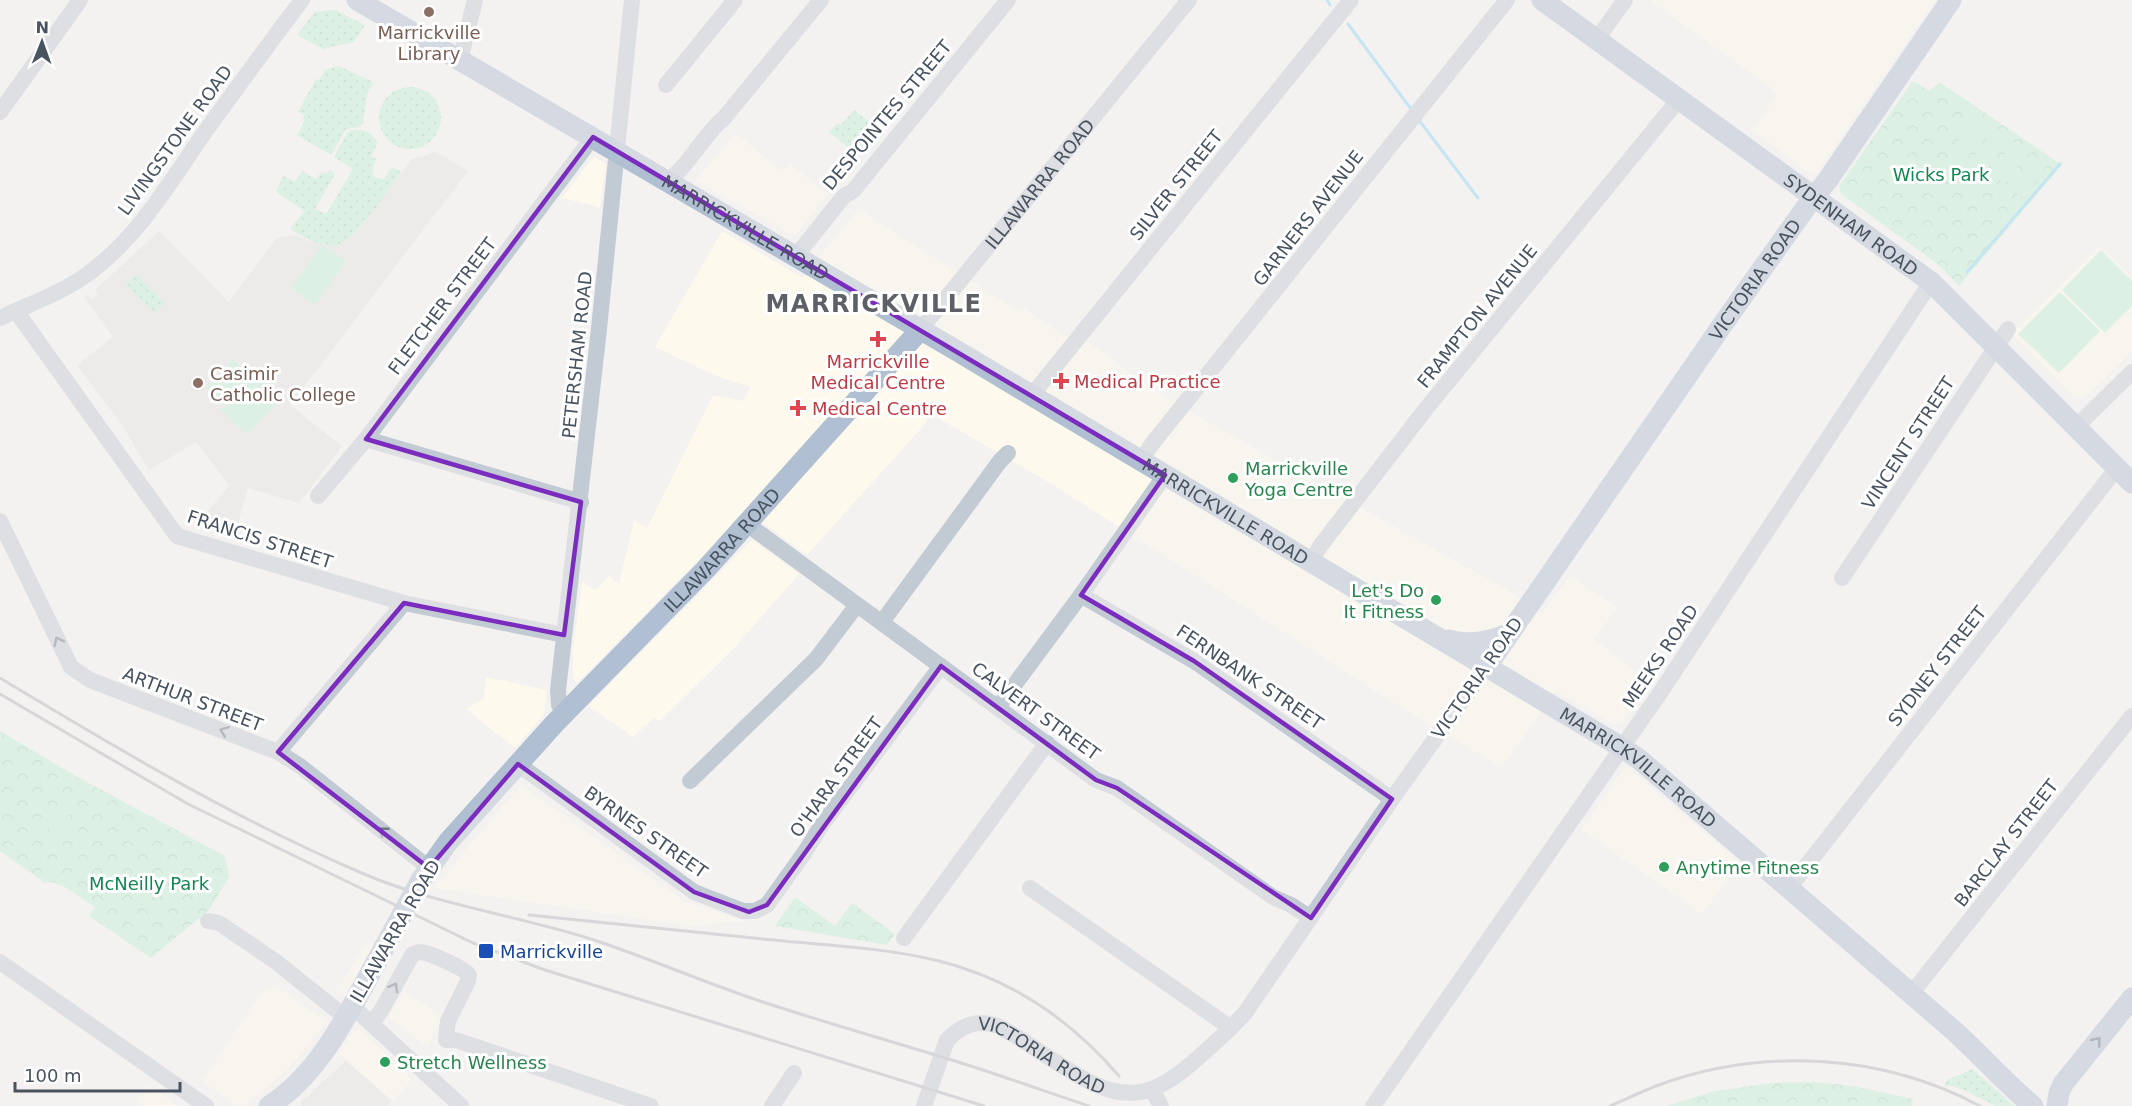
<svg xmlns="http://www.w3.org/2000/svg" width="2132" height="1106" font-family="'DejaVu Sans',sans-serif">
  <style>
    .commercial { fill: #fdf9ec }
    .education { fill: #e5e2e3 }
    .grass { fill: url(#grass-dots) }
    .park { fill: url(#park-crowns) }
    .pitch { fill: #bff2d5 }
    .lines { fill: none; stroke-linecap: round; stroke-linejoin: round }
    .stream { stroke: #8ad7f1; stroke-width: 3 }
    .minor { stroke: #c2cbd3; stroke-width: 16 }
    .major { stroke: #b0bfd1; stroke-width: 21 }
    .rail { stroke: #b3b6bc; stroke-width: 3 }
    .major-bridge { stroke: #b0bfd1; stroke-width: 21 }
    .oneway { stroke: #6d7782 }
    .oneway2 { stroke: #626e7c }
    .marked { fill: none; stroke: #7b2cbf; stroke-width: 4.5; stroke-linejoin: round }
    .education-dot { fill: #8d6e63; stroke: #fff; stroke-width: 2 }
    .health-dot { fill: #e0444e; stroke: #fff; stroke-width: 2 }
    .leisure-dot { fill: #2e9e5b; stroke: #fff; stroke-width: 2 }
    .transit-dot { fill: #1a4fb4; stroke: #fff; stroke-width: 2 }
    .labels { text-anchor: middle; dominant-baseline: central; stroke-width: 6; stroke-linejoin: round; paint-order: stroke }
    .education-label { font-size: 18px; fill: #785e54; stroke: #fff }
    .street-label { font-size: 18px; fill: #485360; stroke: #fff }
    .park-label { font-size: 18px; fill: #138752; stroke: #fff }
    .health-label { font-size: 18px; fill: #be3a42; stroke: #fff; text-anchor: start }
    .leisure-label { font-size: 18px; fill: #27864d; stroke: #fff; text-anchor: start }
    .transit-label { font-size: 18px; fill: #164399; stroke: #fff; text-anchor: start }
    .district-label { font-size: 24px; font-weight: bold; letter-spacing: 1.5px; fill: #5d6167; stroke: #fff }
  </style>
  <defs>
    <pattern id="grass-dots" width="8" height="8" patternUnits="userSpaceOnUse" patternTransform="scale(1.5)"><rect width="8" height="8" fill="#bff2d5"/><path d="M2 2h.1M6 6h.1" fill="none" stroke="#a6d1b9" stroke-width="1.8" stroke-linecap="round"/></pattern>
    <pattern id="park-crowns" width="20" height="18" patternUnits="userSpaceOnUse" patternTransform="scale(1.5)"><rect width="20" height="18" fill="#bff2d5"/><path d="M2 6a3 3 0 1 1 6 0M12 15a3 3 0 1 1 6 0" fill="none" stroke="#a6d1b9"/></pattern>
  </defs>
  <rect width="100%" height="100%" fill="#f4f1f1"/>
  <path class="commercial" d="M1649,0H1935L1817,172L1808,173L1753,130L1778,93Z
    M735,133L782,171L790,164L828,194L795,236L696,181Z
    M594,157L606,164L600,207L562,198Z
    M858,209L1018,311L1022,307L1063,335L1090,343L1129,372L1194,414L1511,592L1541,613L1570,576L1617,607L1594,639L1650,683L1623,724L1615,725L1556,691L1502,767L1429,725L1055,486L928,412L926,423L807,555L747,511L578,682H576L573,677V648L582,581L595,591L609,576L619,584L634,520L647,528L713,395L743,401L750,387L714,375L655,347L722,231L803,278Z
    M2100,246L2132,278V312L2130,314L2132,316V351L2084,398L2076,399L2011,334Z
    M752,540L799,574L737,645L660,721L654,718L633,737L590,707V704Z
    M486,677L547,690L543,716L515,748L466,709L484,698Z
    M1626,766L1740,863L1702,914L1582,830Z
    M521,785L684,901L745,921L691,926L434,888Z
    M366,942L373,946L345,995L338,990Z
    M276,986L327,1022L287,1070L245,1106H237L202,1081L264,989Z
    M404,991L443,1017L427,1047L389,1017Z
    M354,1030H360L408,1075L411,1081L392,1101L339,1053Z
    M148,1085L178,1106H142L137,1102Z"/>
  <path class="education" d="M435,151L468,171L290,405L342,446L299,503L248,488L235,534L198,524L229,485L196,442L149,470L121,423L77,365L113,337L84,297L87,295L92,300L98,294L95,290L159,231L229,302L277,238L295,235L314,243L334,246L340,244L361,227L412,159L423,157Z
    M346,1061L392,1101L388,1106H301V1101L311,1094L318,1086Z"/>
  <path class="grass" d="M335,10L365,25L354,42L323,49L297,35L315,12Z
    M339,66L373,82L367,95L363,123L359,127L346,129L331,155L297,135L305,120L303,119L304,115L298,112L316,79L319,80L325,70Z
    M379 118a31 31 0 1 1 62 0a31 31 0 1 1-62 0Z
    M854,110L876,127L856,154L829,132L838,123L841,125Z
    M351,130C366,129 369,131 378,142L371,156L376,159C372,169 369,179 384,179L392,167L401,172C389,189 354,245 333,246C317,246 303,237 290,229L304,211L276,192L283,176L295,182L302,171L316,179L321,172L326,174L330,170L335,174L315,209L326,214L353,169L334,157L347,133Z
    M136,274L165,303L155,313L125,285Z
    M1972,1069L1975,1071L2014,1106H1995L1964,1090L1948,1085L1946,1088L1945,1084L1947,1080Z"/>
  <path class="park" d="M1913,81L1930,91L1939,82L2062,165L1959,286L1939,265L1841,194L1839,186Z
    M0,731L81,779L225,856L229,877L209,910L151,958L89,916L95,907L62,885L61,886L53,882L45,883L0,851Z
    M795,897L835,926L852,903L895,934L887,945L775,926Z
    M1813,1082L1854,1086L1913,1099L1912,1106H1666L1715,1091L1771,1083Z"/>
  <path class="pitch" d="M1975,116L1990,126L1967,158L1953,148Z
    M1994,129L2008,139L1986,171L1971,161Z
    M2013,142L2028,152L2005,184L1991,174Z
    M2032,156L2046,166L2024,198L2009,188Z
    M322,245L346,261L315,305L291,288Z
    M2101,250L2132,281V306L2105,333L2062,290Z
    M2060,292L2100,331L2059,373L2018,334Z
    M233,359L250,376L224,403L207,387Z
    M255,374L281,399L247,434L221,410Z
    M55,806L71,809L64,833L49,830Z"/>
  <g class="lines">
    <path class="stream" d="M1327,0L1330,5
      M1348,24L1411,109
      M1418,119L1478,198
      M1967,272L2060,164"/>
    <g class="minor">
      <path d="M1597,39L1625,0"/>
      <path d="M460,60L475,0"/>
      <path d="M666,85L735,0"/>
      <path d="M0,112L80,0"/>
      <path d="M667,181C690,165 702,136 724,118L821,0"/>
      <path d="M796,256L844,196L853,191L1008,0"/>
      <path d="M16,311L177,536L404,603L564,635"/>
      <path d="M0,318C27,305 57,295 82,278C134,243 167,187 202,136C235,90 268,45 302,0"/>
      <path id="s1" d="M920,330L1189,0"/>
      <path d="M1032,395L1351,0"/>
      <path d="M2076,427L2132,372"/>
      <path d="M366,439L581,502"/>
      <path d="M1141,461L1152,444L1507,0"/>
      <path d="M318,496L366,439L593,137"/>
      <path d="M0,521L71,667L90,680L278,752L300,766L429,868"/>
      <path d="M747,524L1096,780L1117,788L1273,897L1291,905L1311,918"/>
      <path d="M1310,562L1321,545L1425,410L1680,98"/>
      <path d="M1842,578L2008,329"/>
      <path d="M1081,595L1194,661L1392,799"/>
      <path d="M882,622L1000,461L1008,453"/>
      <path d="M998,707L1081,595L1165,475"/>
      <path d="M564,713L559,705L558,690L599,329L632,0"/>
      <path d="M278,752L404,603"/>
      <path d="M518,764L694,892L743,911H755L767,905L805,852L821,826L941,666"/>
      <path d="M690,781L816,659L857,605"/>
      <path d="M1030,888L1231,1028"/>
      <path d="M1789,888L2117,468"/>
      <path d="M208,921L219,923L275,961L345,1017"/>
      <path d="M904,938L1047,743"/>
      <path d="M0,962L206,1106"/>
      <path d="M1911,994L2132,716"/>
      <path d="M352,1006L461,1106"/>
      <path d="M371,1024L381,1011L412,955C416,953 416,952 421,952C430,953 464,968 469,975L468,981L448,1021L446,1040H456L651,1106"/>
      <path d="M1152,1090L1161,1106"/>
      <path d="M772,1106L794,1073"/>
      <path id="s2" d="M924,1106L947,1040C962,1025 977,1019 998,1026C1024,1040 1047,1057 1072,1072C1126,1105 1153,1098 1199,1057C1215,1043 1230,1029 1245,1013L1392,799L1487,666"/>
      <path d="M1373,1106L1662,690L1931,282"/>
    </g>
    <g class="major">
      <path id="s3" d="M357,0L959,352L1621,747L1639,759L1952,1029C1980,1054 2004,1082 2033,1106"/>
      <path id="s4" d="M1542,0L1931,282L2132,483"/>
      <path d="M1449,640C1469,646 1489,642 1508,634"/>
      <path id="s5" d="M1487,666L1723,324L1804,210L1827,181L1951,0"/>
      <path id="s6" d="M421,880L448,842L555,723L706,569L920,330"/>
      <path d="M269,1106C324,1071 353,1003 384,948"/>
      <path d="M2057,1106L2059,1093L2063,1084L2132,998"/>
    </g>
    <path class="rail" d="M0,678C118,749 237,820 364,874C437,905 516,915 591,939C649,958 705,983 763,1002C826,1023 891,1041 955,1061C1000,1075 1044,1091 1089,1106
      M0,694L188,804L473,943L545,970L984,1106
      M529,915C607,923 685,931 763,939C820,945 883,947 939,961C1011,979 1071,1020 1119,1076
      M1610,1106C1626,1099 1641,1092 1656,1086C1761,1047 1881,1053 1980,1106"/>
    <path class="major-bridge" d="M384,948L421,880"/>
  </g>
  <defs><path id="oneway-chevron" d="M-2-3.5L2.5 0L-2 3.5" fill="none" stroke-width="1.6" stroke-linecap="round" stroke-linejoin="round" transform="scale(1.5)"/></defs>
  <g class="oneway">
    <use href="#oneway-chevron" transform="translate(58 641) rotate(-116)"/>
    <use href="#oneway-chevron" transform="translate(224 731) rotate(-159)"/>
    <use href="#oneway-chevron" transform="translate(383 831) rotate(-141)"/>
    <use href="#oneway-chevron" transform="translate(394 987) rotate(-61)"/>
  </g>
  <use class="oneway2" href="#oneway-chevron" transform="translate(2097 1041) rotate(-51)"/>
  <path d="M0 0H2132V1106H0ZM593,137L1165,475L1081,595L1194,661L1392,799L1311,918L1117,788L1096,780L941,666L767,905L749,912L694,892L518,764L429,868L278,752L404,603L564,635L581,502L366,439Z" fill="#f4f1f1" fill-opacity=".55" fill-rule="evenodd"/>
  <path class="marked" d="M593,137L1165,475L1081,595L1194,661L1392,799L1311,918L1117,788L1096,780L941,666L767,905L749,912L694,892L518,764L429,868L278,752L404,603L564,635L581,502L366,439Z"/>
  <g class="education-dot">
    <circle cx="429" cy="12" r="6"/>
    <circle cx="198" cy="383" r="6"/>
  </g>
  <g class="health-dot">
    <path d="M875 330h6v6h6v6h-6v6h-6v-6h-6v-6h6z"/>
    <path d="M1058 372h6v6h6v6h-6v6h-6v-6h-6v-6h6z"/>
    <path d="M795 399h6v6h6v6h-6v6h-6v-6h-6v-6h6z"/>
  </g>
  <g class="leisure-dot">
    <circle cx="1233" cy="478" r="6"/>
    <circle cx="1436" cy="600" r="6"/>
    <circle cx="1664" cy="867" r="6"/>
    <circle cx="385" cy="1062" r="6"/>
  </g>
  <rect class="transit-dot" x="478" y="943" width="16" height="16" rx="3"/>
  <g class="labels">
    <g class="education-label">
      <text x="429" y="32">Marrickville<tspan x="429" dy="21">Library</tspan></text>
      <text x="210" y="373" text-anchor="start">Casimir<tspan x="210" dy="21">Catholic College</tspan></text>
    </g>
    <g class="street-label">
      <text transform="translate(887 115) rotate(-50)">DESPOINTES STREET</text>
      <text transform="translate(175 140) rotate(-54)">LIVINGSTONE ROAD</text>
      <text stroke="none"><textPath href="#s1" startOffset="189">ILLAWARRA ROAD</textPath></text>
      <text transform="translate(1176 185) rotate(-51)">SILVER STREET</text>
      <text transform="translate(1308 218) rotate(-52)">GARNERS AVENUE</text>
      <text stroke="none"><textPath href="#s4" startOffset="382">SYDENHAM ROAD</textPath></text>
      <text stroke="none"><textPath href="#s3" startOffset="450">MARRICKVILLE ROAD</textPath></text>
      <text stroke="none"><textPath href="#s5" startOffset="470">VICTORIA ROAD</textPath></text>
      <text transform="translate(442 306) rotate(-53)">FLETCHER STREET</text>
      <text transform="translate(1477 316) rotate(-51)">FRAMPTON AVENUE</text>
      <text transform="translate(577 355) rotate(-84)">PETERSHAM ROAD</text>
      <text transform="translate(1908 443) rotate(-57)">VINCENT STREET</text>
      <text stroke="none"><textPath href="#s3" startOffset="1008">MARRICKVILLE ROAD</textPath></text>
      <text transform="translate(260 539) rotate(18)">FRANCIS STREET</text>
      <text stroke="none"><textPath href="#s6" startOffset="447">ILLAWARRA ROAD</textPath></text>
      <text transform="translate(1660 656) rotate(-56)">MEEKS ROAD</text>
      <text transform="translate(1937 666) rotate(-52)">SYDNEY STREET</text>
      <text transform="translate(1250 677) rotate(34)">FERNBANK STREET</text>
      <text transform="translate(1477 678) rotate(-55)">VICTORIA ROAD</text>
      <text transform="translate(193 699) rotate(21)">ARTHUR STREET</text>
      <text transform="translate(1036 711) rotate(36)">CALVERT STREET</text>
      <text stroke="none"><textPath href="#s3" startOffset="1494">MARRICKVILLE ROAD</textPath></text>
      <text transform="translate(836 777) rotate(-54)">O'HARA STREET</text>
      <text transform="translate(646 832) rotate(35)">BYRNES STREET</text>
      <text transform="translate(2006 843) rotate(-52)">BARCLAY STREET</text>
      <text transform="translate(395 931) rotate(-60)">ILLAWARRA ROAD</text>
      <text stroke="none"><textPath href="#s2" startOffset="178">VICTORIA ROAD</textPath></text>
    </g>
    <g class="park-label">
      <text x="1941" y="174">Wicks Park</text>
      <text x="149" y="883">McNeilly Park</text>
    </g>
    <g class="health-label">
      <text x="878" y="361" text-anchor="middle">Marrickville<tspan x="878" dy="21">Medical Centre</tspan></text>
      <text x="1074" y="381">Medical Practice</text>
      <text x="812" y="408">Medical Centre</text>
    </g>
    <g class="leisure-label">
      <text x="1245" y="468">Marrickville<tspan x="1245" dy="21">Yoga Centre</tspan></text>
      <text x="1424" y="590" text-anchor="end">Let's Do<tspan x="1424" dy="21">It Fitness</tspan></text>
      <text x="1676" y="867">Anytime Fitness</text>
      <text x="397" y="1062">Stretch Wellness</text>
    </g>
    <g class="transit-label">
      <text x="500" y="951">Marrickville</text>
    </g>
    <g class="district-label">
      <text x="874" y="304">MARRICKVILLE</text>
    </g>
  </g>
  <g transform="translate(42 42) rotate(1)" stroke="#ffffff" stroke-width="4.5" paint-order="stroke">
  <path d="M0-4.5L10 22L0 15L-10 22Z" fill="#485360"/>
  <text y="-9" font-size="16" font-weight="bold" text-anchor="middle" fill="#485360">N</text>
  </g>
  <path d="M15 1082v9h165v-9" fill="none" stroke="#485360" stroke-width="3"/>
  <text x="24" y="1082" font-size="18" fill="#485360" stroke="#ffffff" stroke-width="4.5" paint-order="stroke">100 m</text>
</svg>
